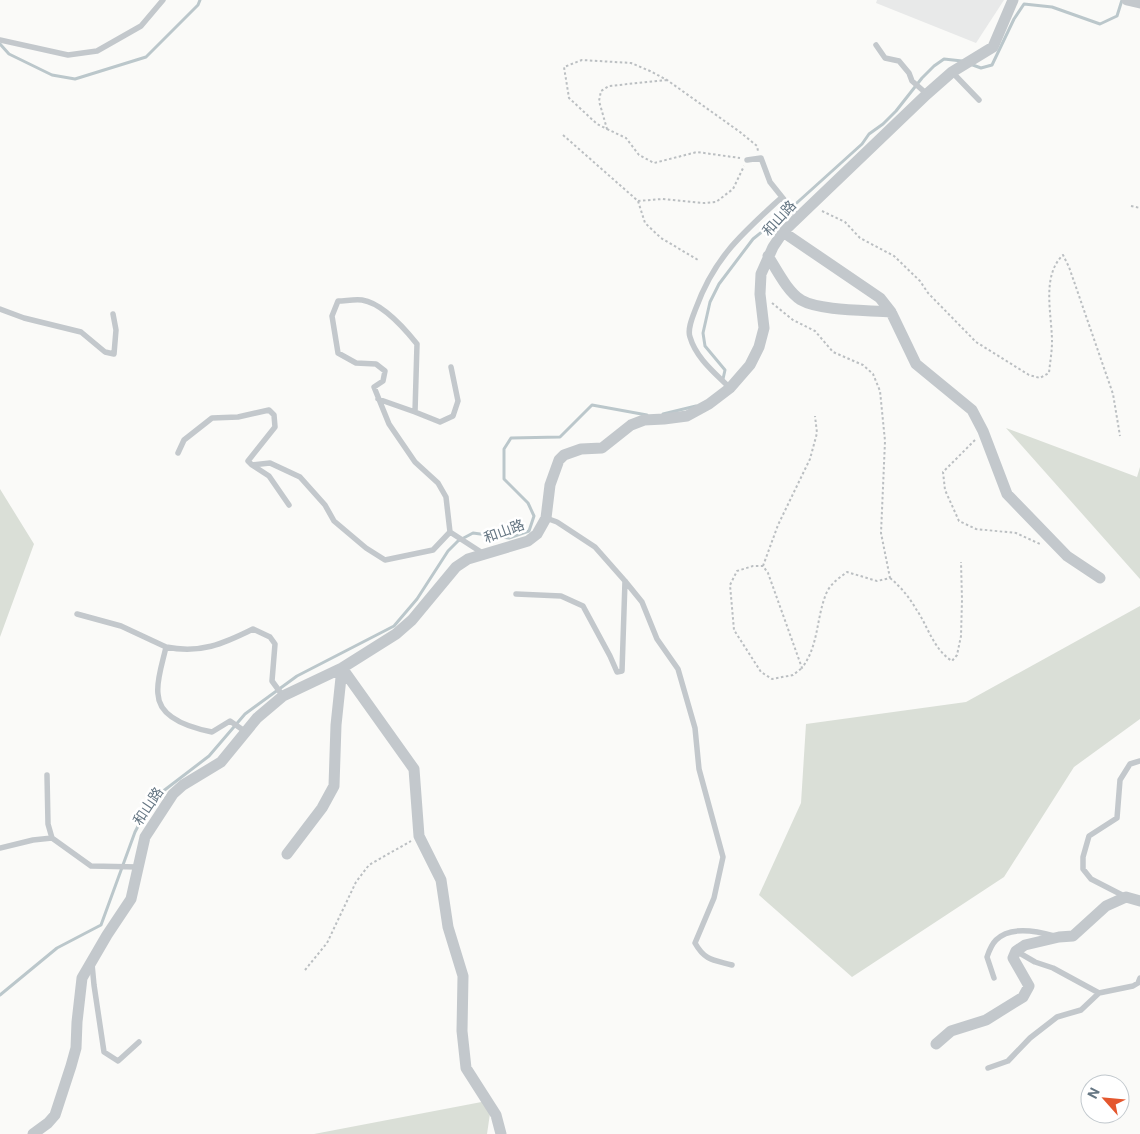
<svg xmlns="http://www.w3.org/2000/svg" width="1140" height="1134" font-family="Roboto,'Noto Sans TC',sans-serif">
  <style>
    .built { fill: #e8e9e9 }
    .green { fill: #dadfd7 }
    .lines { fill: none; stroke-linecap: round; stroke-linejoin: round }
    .stream { stroke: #bbc7cb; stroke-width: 3 }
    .path { stroke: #bbbfc2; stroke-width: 2; stroke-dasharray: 2.5 2.5; stroke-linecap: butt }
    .service { stroke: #c3c8cc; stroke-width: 5.5 }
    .minor { stroke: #c3c8cc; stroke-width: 11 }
    .labels { text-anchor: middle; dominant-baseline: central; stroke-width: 5; stroke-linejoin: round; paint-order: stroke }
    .street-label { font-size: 14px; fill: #657683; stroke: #fff }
  </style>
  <rect width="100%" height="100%" fill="#fafaf8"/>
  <path class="built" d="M877,0H1004L976,43L876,3Z"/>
  <path class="green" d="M1006,428L1137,477L1140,467V579Z
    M0,489L34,544L0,637Z
    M1140,606V719L1074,767L1004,877L852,977L759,895L801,803L806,724L966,702Z
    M492,1100L487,1134H314Z"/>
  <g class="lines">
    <path class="stream" d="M0,44L9,54L52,75L75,79L146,57L198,5L200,0
      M970,64L981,68L992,65L1014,19L1024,4L1052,7L1100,24L1117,16L1122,0
      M723,379L725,370L705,346L703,333L710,302L719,284L753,239L790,209L862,144L869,134L883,124L896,111L922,78L934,66L944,59L962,61
      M663,414L696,406
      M0,995L57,948L101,925L135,832L145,813L162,792L209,756L245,714L297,676L394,626L417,599L448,551L458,541L473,533L509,538L529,531L534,516L528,503L504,479V449L511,438L560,437L592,405L647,415"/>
    <path class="path" d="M667,80L609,86L601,91L599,101L607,129L597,124L569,98L564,67L582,60L631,63L650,71L667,80L740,132L757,146L758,151
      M607,129L626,138L639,155L654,163L697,152L740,158
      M563,135L638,201L645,223L661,238L698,260
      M638,201L662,199L704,203L716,202L733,189L744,166
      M1131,206L1140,208
      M822,211L845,222L860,238L894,256L920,281L928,293L976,342L1029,375L1040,378L1049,373C1050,362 1052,352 1052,342C1052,314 1041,276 1063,255L1069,267L1113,394L1120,436
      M772,303L793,320L815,331L833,352L863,365L873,374L880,391L885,441L881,533L890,578L877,581L847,572C839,578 830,584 826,594C816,619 819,645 802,668L768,573L763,566H753L737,571L730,585L734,630L761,672L772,679L793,675L802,668
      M975,440L943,472L945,490L959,521L976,529L1016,533L1040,544
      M763,566L778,525L810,459L817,433L815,416
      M890,578C901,587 909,597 916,609C928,626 933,649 952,661L957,655L961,636L962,600L961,562
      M305,970L327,943L356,882L369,865L411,841"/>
    <path class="service" d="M0,40L68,55L97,51L141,26L163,0
      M876,45L885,58L899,61L909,73L912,81L927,94
      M952,72L979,100
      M747,160L761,158L770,182L798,217
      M0,309L24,318L81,332L105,352L114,354L116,330L113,314
      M730,388C715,373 696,358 690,337C687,329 693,316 696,308C715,256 743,233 782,197
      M378,399L415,412
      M178,453L184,440L212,418L238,417L269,410L274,415L275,427L248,461L252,465L270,463L300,477L325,505L334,521L366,548L385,560L433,550L450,532L446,497L438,483L415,462L389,424L374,387L383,381L385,371L376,364L356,363L338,353L332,316L338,301C345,301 354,299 362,300C382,303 405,329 417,344L415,412L440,422L453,416L458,401L451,367
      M252,465L269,476L289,505
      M546,518L557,522L595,547L625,581L642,602L657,639L678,669L695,728L699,769L723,857L714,898L695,943C705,961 714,960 732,965
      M450,532L484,554
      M516,594L561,596L583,606L610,656L617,672L622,671L625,581
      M77,614L121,626L166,647C163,661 156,681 158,694C159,719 192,728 212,732L230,721L246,732
      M166,647C200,654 223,644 253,629L270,637L275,644L272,681L283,696
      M52,838L91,866L138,867
      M0,848L33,840L52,838L48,824L47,775
      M1126,897L1091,879L1083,869V857L1089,836L1117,818L1120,780L1130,764L1140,761
      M1016,951L1035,962L1053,968L1099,993
      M92,964L94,985L104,1052L118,1061L139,1042
      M994,978L987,957C989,951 992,944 996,940C1010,926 1037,931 1054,936
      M988,1068L1008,1061L1030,1038L1057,1017L1081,1010L1099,993L1133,986L1138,983L1140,978"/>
    <path class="minor" d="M1127,0L1140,3
      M783,232L880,298L891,312
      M768,256C777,270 787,291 801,300C820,311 868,310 891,312L916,364L972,410L983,431L1007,494L1067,556L1100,578
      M287,854L322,808L334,786L336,725L342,668L414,769L419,836L441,880L448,927L463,976L462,1031L466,1068L496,1115L501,1134
      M936,1044L951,1031L986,1020L1023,997L1029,986L1013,958L1016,951L1025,945L1059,937L1073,936L1106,906L1126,897L1140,901
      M33,1134L48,1123L55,1115L71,1066L76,1048L77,1022L82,978L107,935L131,899L145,837L173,794L183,785L221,762L257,718L283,696L342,668L396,634L412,620L456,567L468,559L528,541L537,534L546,518L550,485L559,460L564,455L581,449L602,448L631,425L644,420L664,419L687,416L709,404L730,388L750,365L759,347L764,328L760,294L761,274L773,247L783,232L927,94L952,72L993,47L1013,0"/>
  </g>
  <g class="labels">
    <g class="street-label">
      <text transform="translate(779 218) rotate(-48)">和山路</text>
      <text transform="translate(504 531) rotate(-20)">和山路</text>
      <text transform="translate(148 806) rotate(-56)">和山路</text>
    </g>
  </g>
  <g transform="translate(1105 1099) rotate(297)"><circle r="24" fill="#ffffff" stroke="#c1c8cd"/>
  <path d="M0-4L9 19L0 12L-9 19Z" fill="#e4572e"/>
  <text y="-8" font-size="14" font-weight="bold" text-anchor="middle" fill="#657683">N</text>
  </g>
</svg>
